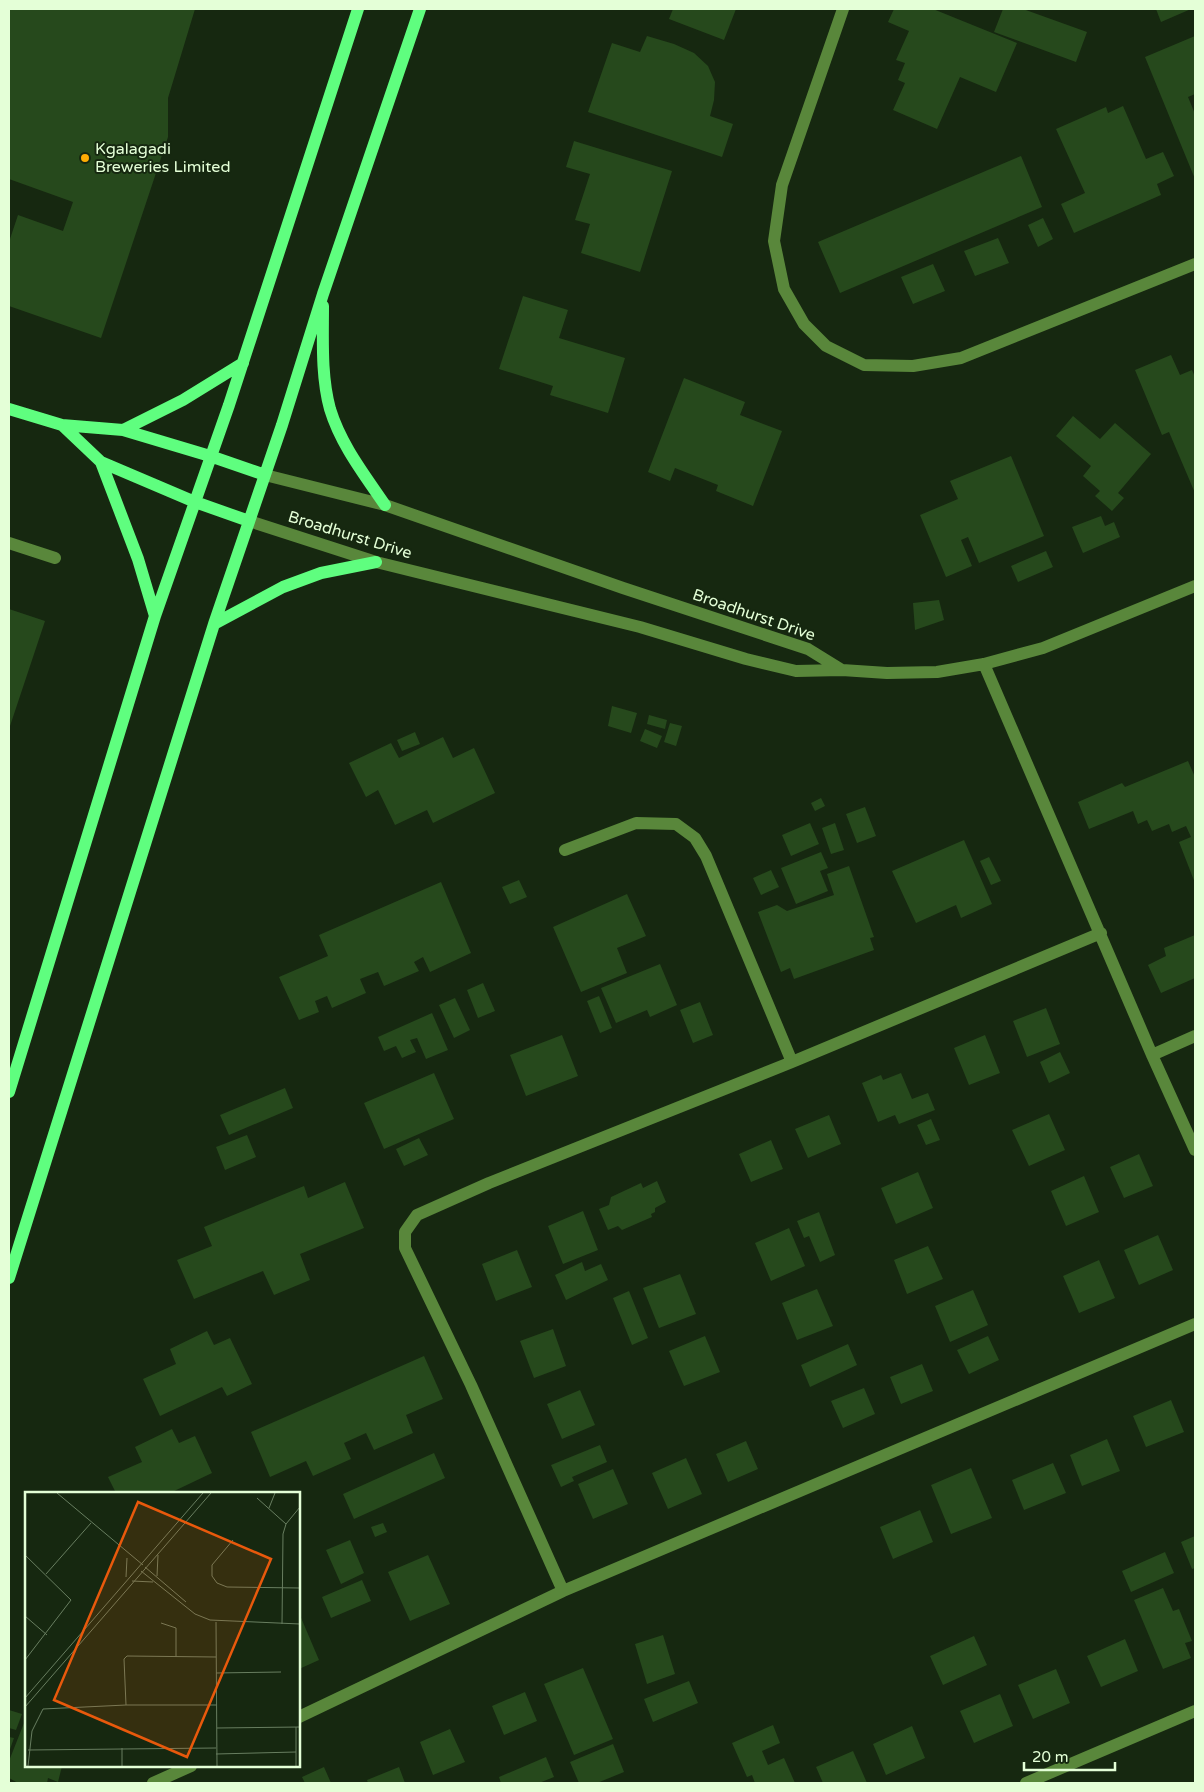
<svg xmlns="http://www.w3.org/2000/svg" width="1204" height="1792" font-family="'Varela Round',sans-serif">
  <style>
    .building { fill: #26491c }
    .lines { fill: none; stroke-linecap: round; stroke-linejoin: round }
    .minor { stroke: #59873b; stroke-width: 12 }
    .major { stroke: #5ffe7f; stroke-width: 12 }
    .poi-dot { fill: #fead04; stroke: #162810; stroke-width: 2 }
    .labels { text-anchor: middle; dominant-baseline: central; stroke-width: 4; stroke-linejoin: round; paint-order: stroke }
    .poi-label { font-size: 16px; fill: #e4ffd7; stroke: #162810; text-anchor: start }
    .street-label { font-size: 16px; fill: #e4ffd7; stroke: #162810 }
    .inset-road { fill: none; stroke: #687e60; stroke-width: 1 }
    .view { fill: #e8590c; fill-opacity: 0.15; stroke: #e8590c; stroke-width: 2.5 }
    .inset-edge { fill: none; stroke: #e4ffd7; stroke-width: 2.5 }
  </style>
  <rect width="100%" height="100%" fill="#162810"/>
  <path class="building" d="M9,9H195L168,98V137L101,338L9,306V242L18,215L63,231L73,202L9,179Z
    M673,9H736L724,40L669,19Z
    M894,9H933L1017,43L996,92L960,77L937,129L893,110L905,83L898,80L905,63L896,60L909,31L888,22Z
    M1003,9H1023L1087,32L1076,62L994,32Z
    M1156,9H1191L1161,22Z
    M647,36L674,44L694,53L708,66L715,82L714,100L710,116L733,124L722,157L588,112L612,43L640,52Z
    M1195,36V94L1188,97L1195,114V179L1145,57Z
    M1123,106L1146,159L1163,152L1174,176L1157,184L1161,195L1074,233L1061,204L1085,193L1056,129L1106,107L1108,113Z
    M574,141L672,171L640,272L581,253L590,224L575,220L590,174L566,167Z
    M1021,156L1042,207L840,293L818,242Z
    M1043,218L1053,239L1038,247L1028,225Z
    M998,238L1009,263L975,276L964,251Z
    M933,264L945,291L913,304L901,277Z
    M523,296L568,310L559,338L625,358L608,413L550,395L553,386L499,369Z
    M1171,355L1180,375L1192,370L1195,377V493L1169,432L1162,435L1135,370Z
    M684,378L745,402L740,415L782,431L753,506L716,491L718,485L675,468L670,481L648,472Z
    M1073,416L1100,439L1115,423L1151,454L1118,493L1124,498L1112,511L1095,496L1100,491L1083,476L1091,466L1056,436Z
    M1011,456L1044,536L979,563L968,537L961,540L972,566L946,577L920,515L958,499L950,481Z
    M1101,516L1105,526L1114,522L1120,537L1083,553L1072,527Z
    M1046,551L1053,567L1018,582L1011,566Z
    M939,600L944,620L915,630L913,603Z
    M9,609L45,621L9,729Z
    M612,706L637,713L631,733L608,726Z
    M649,715L667,720L665,729L647,724Z
    M670,723L682,726L676,746L664,742Z
    M645,729L662,736L657,748L640,741Z
    M415,732L420,744L402,751L397,740Z
    M443,737L453,758L474,748L495,793L433,823L427,810L395,825L378,790L366,797L349,763L391,743L399,758Z
    M1188,761L1195,777V883L1179,842L1191,837L1186,826L1172,832L1169,824L1152,831L1147,820L1138,824L1133,811L1089,829L1078,802L1122,783L1125,787Z
    M821,798L825,806L815,811L811,803Z
    M865,807L876,836L857,843L846,814Z
    M810,823L819,844L791,856L782,835Z
    M835,823L844,850L831,854L822,828Z
    M964,840L992,904L961,918L956,905L916,923L892,871Z
    M821,852L828,868L820,871L828,891L796,904L781,868Z
    M989,857L1001,881L991,885L980,861Z
    M849,866L874,937L870,938L874,950L794,979L790,968L781,972L758,912L777,905L787,911L834,895L827,874Z
    M771,870L779,887L761,895L753,878Z
    M519,880L527,897L510,904L502,887Z
    M441,882L471,953L430,972L423,957L414,962L419,971L384,986L378,972L360,979L366,993L332,1008L327,996L315,1001L319,1012L299,1020L279,977L328,956L319,935Z
    M627,894L646,936L617,948L627,973L581,992L553,927Z
    M1195,935V978L1161,993L1148,965L1166,956L1164,948Z
    M660,964L677,1005L650,1017L647,1010L616,1023L601,988Z
    M483,983L495,1011L478,1018L467,990Z
    M599,996L612,1028L600,1033L587,1001Z
    M455,998L470,1030L454,1038L439,1005Z
    M700,1002L713,1035L693,1043L680,1010Z
    M1046,1008L1060,1044L1027,1057L1013,1021Z
    M432,1013L448,1050L426,1059L417,1038L410,1040L416,1052L402,1058L396,1046L384,1051L378,1037Z
    M562,1035L578,1076L526,1096L510,1055Z
    M985,1035L1000,1073L969,1085L954,1048Z
    M1060,1052L1070,1073L1049,1083L1040,1062Z
    M434,1073L454,1119L384,1149L364,1103Z
    M901,1073L912,1099L928,1093L935,1110L899,1124L895,1115L878,1122L862,1083L881,1075L883,1080Z
    M285,1088L293,1108L229,1135L220,1115Z
    M1049,1114L1065,1150L1029,1166L1012,1130Z
    M829,1115L841,1144L808,1158L795,1129Z
    M931,1119L940,1140L926,1145L917,1125Z
    M247,1135L256,1157L225,1170L216,1147Z
    M419,1138L428,1155L404,1166L396,1149Z
    M771,1140L783,1169L751,1182L739,1154Z
    M1139,1154L1153,1186L1124,1198L1110,1167Z
    M918,1172L933,1208L896,1224L881,1188Z
    M1084,1176L1099,1212L1066,1226L1051,1191Z
    M657,1181L666,1202L655,1208V1212L651,1214L652,1217L622,1230L618,1226L608,1230L599,1209L609,1205L611,1197L641,1183L643,1188Z
    M345,1182L364,1228L300,1254L310,1280L274,1295L263,1271L194,1299L177,1260L212,1246L204,1227L304,1186L308,1198Z
    M583,1211L598,1250L563,1264L548,1226Z
    M819,1212L835,1255L820,1262L809,1236L804,1238L797,1221Z
    M789,1228L805,1266L771,1281L755,1243Z
    M1158,1235L1173,1270L1139,1285L1124,1250Z
    M928,1246L943,1279L907,1294L894,1260Z
    M517,1250L532,1287L496,1301L482,1264Z
    M1099,1260L1115,1298L1079,1313L1063,1276Z
    M582,1262L585,1271L601,1264L608,1280L566,1300L555,1275Z
    M680,1274L696,1314L659,1328L643,1288Z
    M817,1289L833,1326L797,1340L782,1303Z
    M973,1290L988,1325L950,1342L935,1306Z
    M629,1291L648,1338L632,1345L613,1298Z
    M553,1329L566,1366L534,1378L520,1341Z
    M207,1331L214,1345L230,1338L252,1384L227,1396L222,1387L160,1416L143,1379L176,1364L170,1349Z
    M705,1336L720,1372L684,1386L669,1351Z
    M988,1336L999,1360L969,1374L957,1350Z
    M848,1344L857,1365L810,1387L801,1365Z
    M424,1356L443,1399L406,1415L413,1433L374,1450L366,1433L344,1443L351,1459L313,1476L306,1461L270,1477L251,1432Z
    M922,1364L933,1391L901,1404L890,1377Z
    M864,1388L875,1414L843,1428L831,1401Z
    M580,1390L595,1425L562,1439L547,1404Z
    M1171,1400L1184,1432L1146,1447L1133,1416Z
    M172,1429L179,1443L195,1436L212,1473L170,1493H116L108,1477L142,1462L135,1447Z
    M1107,1439L1120,1471L1082,1486L1070,1455Z
    M746,1441L758,1469L728,1482L716,1454Z
    M600,1445L607,1462L572,1477L574,1481L561,1487L551,1465Z
    M434,1453L445,1478L354,1519L343,1494Z
    M686,1458L702,1494L668,1509L652,1473Z
    M1053,1463L1066,1493L1024,1510L1012,1480Z
    M971,1468L992,1518L951,1534L931,1485Z
    M613,1469L628,1504L593,1519L578,1484Z
    M920,1510L933,1542L893,1559L880,1527Z
    M383,1523L387,1532L375,1537L371,1527Z
    M1195,1536V1568L1192,1569L1181,1542Z
    M350,1540L364,1573L341,1584L326,1550Z
    M1165,1552L1174,1573L1131,1592L1122,1571Z
    M428,1555L450,1604L410,1621L388,1572Z
    M362,1580L371,1601L331,1618L322,1597Z
    M1163,1588L1173,1611L1179,1609L1192,1641L1185,1643L1191,1658L1163,1669L1134,1600Z
    M299,1613L319,1660L299,1669Z
    M663,1635L675,1674L647,1684L635,1644Z
    M974,1636L987,1665L943,1685L930,1656Z
    M1125,1639L1138,1671L1101,1687L1087,1656Z
    M583,1668L613,1739L574,1755L544,1684Z
    M1056,1669L1070,1703L1033,1719L1018,1685Z
    M689,1681L698,1703L653,1722L644,1699Z
    M525,1692L537,1721L504,1735L492,1706Z
    M1000,1694L1013,1726L974,1743L960,1711Z
    M9,1710L22,1714L16,1730L9,1728Z
    M26,1718V1766H62L58,1782L48,1778L47,1783H18L9,1778V1761Z
    M773,1725L780,1743L762,1751L768,1765L784,1758L795,1783H755L752,1775L747,1777L732,1743Z
    M912,1726L925,1758L886,1775L873,1744Z
    M450,1729L465,1762L433,1775L420,1742Z
    M9,1737L14,1738L9,1752Z
    M613,1744L624,1772L597,1783H579L570,1762Z
    M853,1751L867,1783H823L816,1767Z
    M546,1757L554,1777L539,1783H501L499,1777Z
    M324,1767L331,1783H305L302,1777Z
    M399,1767L405,1783H368L367,1780Z"/>
  <g class="lines">
    <path class="minor" d="M843,9L782,185L774,241L784,289L804,324L826,346L864,365L913,366L961,358L1195,264
      M265,475L385,505L623,588L808,649L842,670
      M249,521L376,562L640,627L746,659L796,671L842,670L887,673L937,672L984,664L1043,648L1195,586
      M9,543L55,558
      M984,664L1152,1055L1195,1150
      M565,850L636,823L676,824L695,838L706,856L792,1062
      M1101,933L792,1062L489,1183L417,1215L405,1232V1248L471,1385L563,1591L1195,1324
      M1152,1055L1195,1036
      M299,1717L563,1591
      M153,1783L191,1766
      M1026,1783L1195,1711"/>
    <path class="major" d="M323,306C323,340 321,376 330,409C341,445 364,474 385,505
      M9,409L62,425L123,430L210,456L265,475
      M62,425L101,462L195,502L249,521
      M123,430L183,400L243,363
      M101,462L138,559L155,616
      M214,624L283,587L321,573L376,562
      M9,1092L155,616L229,405L358,9
      M9,1278L214,624L282,425L323,294L420,9"/>
  </g>
  <circle class="poi-dot" cx="85" cy="158" r="5"/>
  <g class="labels">
    <g class="poi-label">
      <text x="95" y="149">Kgalagadi<tspan x="95" dy="18">Breweries Limited</tspan></text>
    </g>
    <g class="street-label">
      <text transform="translate(350 535) rotate(17)">Broadhurst Drive</text>
      <text transform="translate(754 615) rotate(19)">Broadhurst Drive</text>
    </g>
  </g>
  <g transform="translate(25 1492)">
    <rect width="275" height="275" fill="#162810"/>
    <path class="inset-road" d="M32,1L118,73M232,6L261,32M244,16L250,1M208,48L187,73V84L192,91L202,95L275,96M0,63L46,108L0,168M120,75L161,110M116,79L170,122L185,128L275,132M21,82L66,31M132,84L133,63M101,85L102,66M107,89L128,90M0,124L22,143M191,130L192,274M136,131L151,136V165M257,132L258,42L261,32L275,15M191,165L102,164L99,167L101,213H192M191,181L256,180M0,206L178,1M0,215L186,1M271,235V274M192,236L275,235M3,258L191,256M191,262L271,260M3,274L7,239L18,217L101,213M97,274V256"/>
    <path class="view" d="M113,10L246,67L162,265L29,208Z"/>
    <rect width="275" height="275" class="inset-edge"/>
  </g>
  <rect width="1204" height="1792" fill="none" stroke="#e4ffd7" stroke-width="20"/>
  <path d="M1024 1762v8h91v-8" fill="none" stroke="#e4ffd7" stroke-width="2.5"/>
  <text x="1032" y="1762" font-size="15" fill="#e4ffd7" stroke="#162810" stroke-width="4" paint-order="stroke">20 m</text>
</svg>
